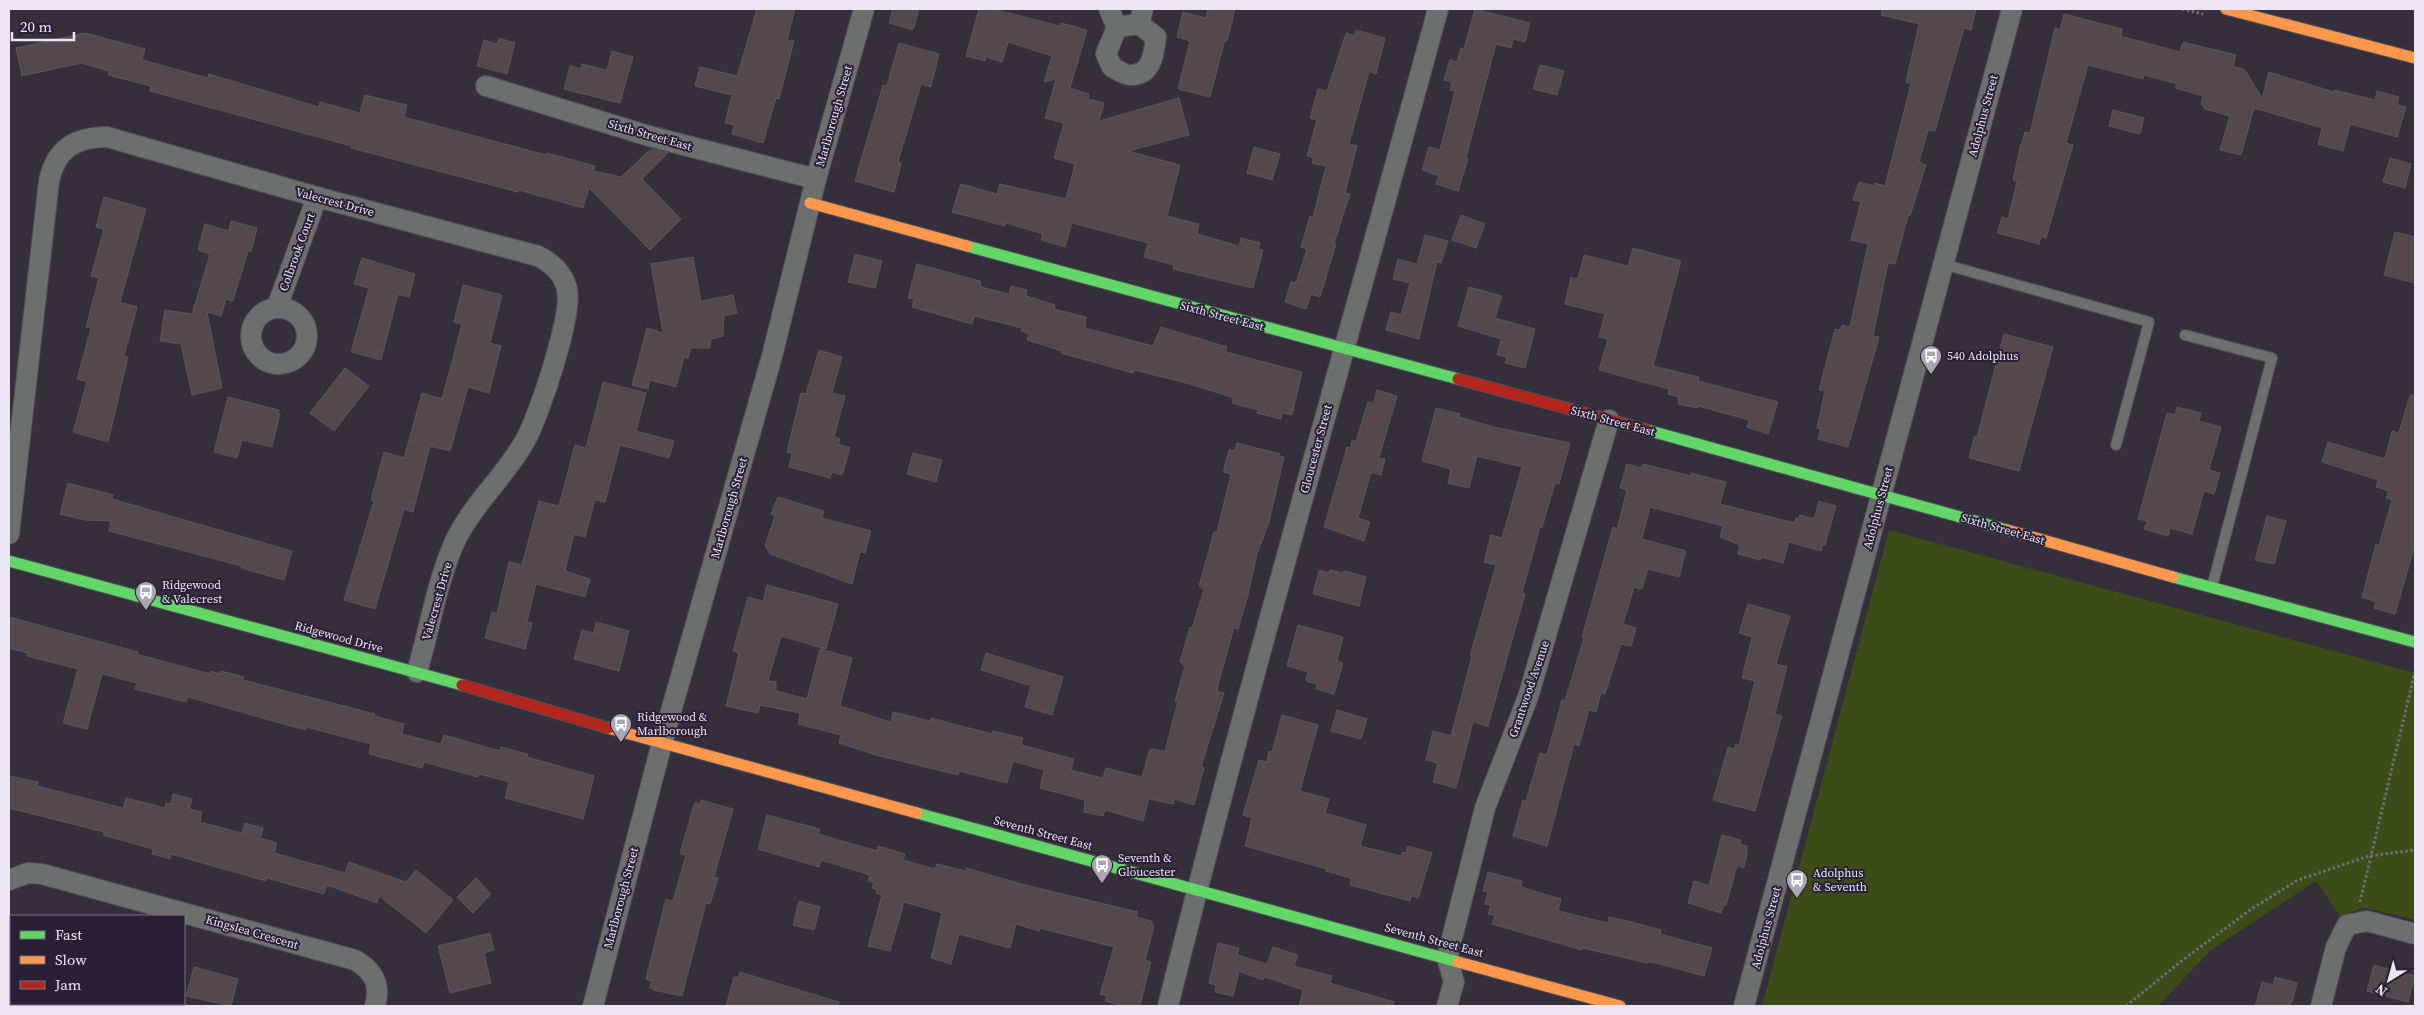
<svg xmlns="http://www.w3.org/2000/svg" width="2424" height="1015" font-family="'Source Serif 4',serif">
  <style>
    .green { fill: #3c4b18 }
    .building { fill: #55484d; stroke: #5b5459 }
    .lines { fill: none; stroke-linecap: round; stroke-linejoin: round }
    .lane-casing { stroke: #514e58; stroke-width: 12 }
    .street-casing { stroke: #514e58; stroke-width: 22 }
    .fast-casing { stroke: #514e58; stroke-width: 13 }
    .slow-casing { stroke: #514e58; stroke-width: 13 }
    .jam-casing { stroke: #514e58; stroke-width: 13 }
    .path { stroke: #6e6f71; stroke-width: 3; stroke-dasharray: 2.5 2.5; stroke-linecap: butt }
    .lane { stroke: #6c6f6e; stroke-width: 10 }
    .street { stroke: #6c6f6e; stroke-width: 20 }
    .fast { stroke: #63d668; stroke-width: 11 }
    .slow { stroke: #ff974d; stroke-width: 11 }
    .jam { stroke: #b3261e; stroke-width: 11 }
    .labels { text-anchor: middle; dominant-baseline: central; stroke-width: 4; stroke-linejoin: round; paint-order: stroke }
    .street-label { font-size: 12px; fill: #eae6f4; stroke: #282136 }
    .poi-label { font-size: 12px; fill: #eae6f4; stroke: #282136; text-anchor: start }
  </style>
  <rect width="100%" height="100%" fill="#33303b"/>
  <path class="green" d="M1889,530L2415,673V920L2366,908L2359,909L2341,917L2316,881L2211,950L2158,1006H1762Z"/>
  <path class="building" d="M757,9H795L787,40L794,41L779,99L776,98L763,143L732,134L734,125L725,123L732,95L695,86L700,67L737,76Z
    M893,9H919L913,30L889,23Z
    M979,9H992L1060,26L1061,23L1087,30L1070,88L1089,94L1088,99L1104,103L1099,121L1179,98L1189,135L1128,151L1180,165L1167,216L1199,224L1197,234L1239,246L1241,238L1260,243L1258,250H1263L1253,288L1173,269L1174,265L1144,257L1148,243L1072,223L1065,247L1041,240L1043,234L1006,223L1005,226L952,212L961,184L997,194L1000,184L1066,199L1075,164L1054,158L1064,123L1045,118L1056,79L1044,82L1052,56L1008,42L1002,62L986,57L985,61L966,56Z
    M1208,9H1235L1227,41L1225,40L1210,97L1178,89L1190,41L1177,37L1183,12L1206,18Z
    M1475,9L1530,23L1525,42L1513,39L1511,48L1496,44L1466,158L1468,159L1458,191L1436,184L1439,176L1422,170L1429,147L1440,150L1455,91L1450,90L1452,82L1444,80L1450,60L1457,62L1461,48L1464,49Z
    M1882,9H1976L1971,30L1964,28L1935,131L1928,130L1919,162L1926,165L1910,216H1908L1895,264L1888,263L1873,336L1879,337L1848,447L1818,439L1821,429L1817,428L1825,391L1819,390L1835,329L1840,330L1842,325L1850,327L1868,244L1851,240L1861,202L1853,200L1859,182L1874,186L1875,183L1885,186L1911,84L1906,82L1919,24L1881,15Z
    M2064,14L2122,29L2121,36L2124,37L2180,52L2183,42L2236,55L2233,66L2245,70L2262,98L2269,72L2334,92L2335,90L2375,100L2377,91L2399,97L2397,105L2406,107L2397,137L2350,124L2343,151L2318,144L2322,128L2254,108L2241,155L2220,150L2230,116L2205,109L2201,104L2203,96L2175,88L2177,84L2144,75L2143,79L2088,65L2066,143L2073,145L2046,238L2041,237L2039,244L1997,233L2002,217L2008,219L2017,182L2013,180L2020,148L2025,132L2030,133L2055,28L2060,30Z
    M1356,30L1385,38L1376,74L1369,72L1349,144L1357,146L1345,193L1350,194L1334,243L1336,244L1320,297L1311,294L1306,309L1285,302L1291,282L1296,283L1307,249L1301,247L1310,216L1313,217L1326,166L1312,163L1314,158L1307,156L1317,120L1310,118L1318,89L1327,91L1346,33L1355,36Z
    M85,33L145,49L142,60L208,78L209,74L319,107L320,102L360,113L365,95L407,105L404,117L546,155L547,153L595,166L594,171L621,177L651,149L668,153L642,179L681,219L650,250L589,188L583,208L519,190L518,192L351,148V146L150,91L151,86L108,75L109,71L81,63L22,76L16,48Z
    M499,38L515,43L507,74L477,66L484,40L497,44Z
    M899,43L939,54L931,87L921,84L898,162L901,163L894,192L855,181L883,85L887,86Z
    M612,51L633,57L620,103L564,89L570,66L581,69L582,64L607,70Z
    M1540,65L1564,71L1557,95L1533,89Z
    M2113,110L2144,118L2140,134L2109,126Z
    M1254,147L1280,154L1272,180L1247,173Z
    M2390,158L2411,164L2405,188L2383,182Z
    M104,197L146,209L120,302L137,307L124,356L128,357L108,442L73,432L87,382L77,379L91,328L86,327L99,278L91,276L104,229L96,227Z
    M1461,215L1485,224L1476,248L1452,240Z
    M231,221L257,228L251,252L248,251L233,301L226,299L221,316L207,312L222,388L192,395L181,344L160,341L165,310L192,314L210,254L198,250L205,224L229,231Z
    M2395,232L2415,237V283L2384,275Z
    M1425,235L1448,241L1441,263L1437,262L1419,339L1386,330L1391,312L1401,315L1410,283L1393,279L1398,259L1417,264Z
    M1633,248L1681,261L1653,366L1699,377L1698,381L1778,402L1768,434L1747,427L1749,420L1698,406L1697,408L1678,404L1679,397L1668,394L1669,389L1599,370L1608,339L1599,337L1605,314L1565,304L1571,277L1578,279L1584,255L1628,266Z
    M855,254L882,261L875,288L848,282Z
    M693,257L701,301L733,295L737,313L724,316L723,336L711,339L710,348H691L688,358L684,357L676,387L650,380L648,389L632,385L647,328L663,333L651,264Z
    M362,258L415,274L409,297L398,294L381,360L351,352L369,288L354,284Z
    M917,264L980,281L981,287L1009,294L1011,286L1027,290L1026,296L1055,305L1054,309L1086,317L1085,328L1153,346L1161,327L1227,347L1226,352L1302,372L1292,415L1282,413L1281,419L1257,413L1258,410L1232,403L1234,398L1190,384L1134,370L1133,373L1061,353L1062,351L1027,340L1029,334L1021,331L1022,328L974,316L972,324L912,307L914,299L908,298Z
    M463,285L502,295L490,343L501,346L489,393L468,387L450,451L430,446L413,512L404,509L375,609L344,600L374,501L371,500L384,452L404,458L422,393L442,399L462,324L454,322Z
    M1469,287L1502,296L1495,318L1535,329L1525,368L1505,363L1507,357L1497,355L1501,339L1458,326Z
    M2004,334L2053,347L2019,471L1969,458L1974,437H1977Z
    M819,350L842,357L832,393L845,396L834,437L840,439L838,444L850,448L842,475L832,472L830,478L789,467L792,453L787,452L801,393L806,394Z
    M345,368L369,386L334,431L310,413Z
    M603,382L646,393L636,431L674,441L669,458L620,445L605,502L595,500L585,537L574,534L565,571L590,579L585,597L536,584L527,622L532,623L525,649L485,638L492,612L497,614L509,562L522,565L539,501L559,506L575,445L586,448Z
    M1377,390L1397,396L1379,458L1385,459L1381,475L1371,473L1358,518L1370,522L1364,541L1324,527L1347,447L1351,448L1352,440L1356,441L1368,402L1373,404Z
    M2410,395H2415V545L2395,614L2374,608L2376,602L2362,597L2376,544L2379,545L2392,500L2386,498L2389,491L2376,487L2378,480L2322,462L2328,442L2385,459L2392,431L2399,433Z
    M228,397L279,410L278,413L280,414L272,447L242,440L237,458L214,452Z
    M2177,407L2201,413L2199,421L2221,427L2209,470L2220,473L2214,494L2204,491L2192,534L2170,528L2168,536L2144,529L2147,521L2138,519L2167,413L2175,415Z
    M1436,408L1460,414L1459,417L1494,427L1570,443L1559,484L1555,483L1542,528L1540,527L1522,593L1525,594L1488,726L1473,722L1456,788L1433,782L1438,763L1426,760L1433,731L1451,736L1472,656H1470L1496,565L1484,562L1491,535L1502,538L1522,467L1477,456L1469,488L1448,483L1451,469L1422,461Z
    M1237,443L1280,454L1279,456L1284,457L1269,522L1257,554L1248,595L1238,629L1234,627L1217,689L1218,692L1224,693L1201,767L1204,768L1194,805L1174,799L1173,804L1149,799L1143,821L1105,810L1103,816L1084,812L1085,800L1040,788L1044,770L1013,761L1007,783L959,771L958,775L876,755L839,743L841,735L798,724L800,713L760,705L758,713L726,706L739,653L733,651L748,597L763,601L767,585L838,604L826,649L781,636L768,681L776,682V691L807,699L820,649L852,658L840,706L891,722L893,712L930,721L931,718L992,734L993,731L1023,738L1021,745L1074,759L1071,770L1103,778L1106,768L1142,777L1150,749L1165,751L1178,701H1175L1185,666L1180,662L1190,627L1192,628L1204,590L1199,586L1214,532H1217L1231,474L1224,472V468L1229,450L1235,451Z
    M913,453L942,460L936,482L907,474Z
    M1627,464L1642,468L1643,464L1691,476V473L1726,482L1720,504L1795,523L1796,518L1799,519L1800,515L1814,519L1819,501L1836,506L1825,545L1823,544L1821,551L1789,542L1783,563L1761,557L1760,560L1738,554L1740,545L1720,537L1723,526L1650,507L1642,539L1686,551L1679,577L1648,569L1642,589L1634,587L1623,624L1636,628L1631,646L1621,644L1605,694L1601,693L1596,712L1589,710L1579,746L1574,744L1547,846L1513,836L1523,800L1526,801L1540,753L1547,755L1562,700L1565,701L1584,638L1582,637L1613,527L1617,529L1627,490L1620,488Z
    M68,483L113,495L112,499L292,551L284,580L241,568L242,566L109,531L111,521L85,520L60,514Z
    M778,497L824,511L822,518L871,531L865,553L860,552L852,584L770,554L765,546L775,516L771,514Z
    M2267,516L2286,521L2274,564L2255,560Z
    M1319,570L1329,573L1330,570L1343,573L1344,571L1366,577L1359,606L1313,594Z
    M1748,604L1790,616L1776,664L1787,667L1775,714L1782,716L1755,811L1713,800L1728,747L1734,749L1736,744L1739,745L1755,681L1742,678L1752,637L1739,633Z
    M9,617L138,652L137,654L210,674V671L220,674L221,671L244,677L243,680L375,714L374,716L404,724L402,734L441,744L444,735L500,751L501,747L527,754V757L594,776L583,819L505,798L509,782L479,774L478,777L424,762L422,768L369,754L371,744L306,727L305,730L188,697L186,702L135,689L137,683L102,674L87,729L63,723L78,669L27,656L28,653L9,648Z
    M596,622L629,631L619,671L574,659L582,630L594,633Z
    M1298,625L1343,637L1337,661L1343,663L1334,694L1316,689L1317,684L1306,681L1308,672L1287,666Z
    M986,653L1063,677L1052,715L1025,707L1031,686L981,670Z
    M1337,710L1367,719L1361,739L1331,731Z
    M1282,715L1318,725L1300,791L1329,799L1325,813L1366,825L1360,846L1401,856L1402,852L1406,853L1408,846L1432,853L1418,898L1411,896L1410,901L1350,885L1351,878L1326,871L1327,869L1245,846L1252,818L1243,815L1259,760L1267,762L1269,751L1272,752Z
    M9,776L38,782L37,786L123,808L126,798L165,808L166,803L171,804L173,794L192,799L189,809L202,812L200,822L242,833L245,823L263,828L260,838L277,843L274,853L345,873L349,862L406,882L416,870L453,900L426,933L379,896L377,903L327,885L324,894L267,878L266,881L171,854L170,859L152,854L153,849L103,835L104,832L9,808Z
    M701,800L733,809L714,877L718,878L710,904L706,903L682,996L653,990L654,988H650L652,981L646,979L666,899L673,901L686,855L680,853L695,802L700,804Z
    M767,815L820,829L818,834L877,851L878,846L905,854L903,860L935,869L937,864L966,871V868L1025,885L1138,912L1136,917L1151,921L1154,927L1145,960L1151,962L1140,1006H1123L1105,1001L1107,996L1100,994L1114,947L1040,928L1039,931L1016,924L1010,948L959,934L951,964L931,958L942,913L904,902L890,951L868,946L882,895L876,893L877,890L872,888L874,883L868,881L870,875L821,860L819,867L758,849Z
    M1722,835L1741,840L1740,844L1747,846V854L1744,868L1737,866L1726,905H1724L1721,913L1688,903L1694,881L1709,886Z
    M1488,872L1522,881L1521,887L1561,899L1558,911L1608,923L1609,917L1628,921L1661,930L1660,934L1712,948L1704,976L1656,963L1648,962L1647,963L1583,948L1582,950L1492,924L1495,915L1488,914L1491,905L1485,904L1488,892L1483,891Z
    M476,878L491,894L473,913L457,897Z
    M799,901L820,907L814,930L793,925Z
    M490,933L494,950L484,953L491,983L450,993L438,946Z
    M1218,943L1239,948L1237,955L1267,964L1273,947L1298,955L1294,966L1332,976L1330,983L1394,1002V1006H1299L1303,990L1265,977L1263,980L1239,971L1233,996L1215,992L1216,985L1209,983Z
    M2374,965L2415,976L2408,1002L2367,991Z
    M194,967L238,979L231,1006L186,996Z
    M740,972L839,1002L838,1006H726L734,977L738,978Z
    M2275,977L2297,983L2292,1002L2288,1006H2255L2262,982L2273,985Z"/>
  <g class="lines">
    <g class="lane-casing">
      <path id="lane" d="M1943,264L2149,322L2116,445
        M2185,335L2272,358L2212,587"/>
    </g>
    <g class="street-casing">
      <path id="street" d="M1109,9L1117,27L1139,24L1143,9
        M1117,27L1106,54L1112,67C1117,70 1125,75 1130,75C1152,76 1154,53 1156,37L1139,24
        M486,86L649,136L816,179
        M277,307L317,197
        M251 336a28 28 0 1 1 56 0a28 28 0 1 1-56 0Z
        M9,534L49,181C56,148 76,137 107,137L317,197L538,256C552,263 563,273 567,289C573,315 539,416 525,441C505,476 475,502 457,537C437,579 430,628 417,672
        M9,880L28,873L42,874L355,960C374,971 381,985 375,1006
        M593,1006L662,743L772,356L816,179L864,9
        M1168,1006C1251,672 1348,341 1438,9
        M1447,1006L1454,982L1447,958L1485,808L1528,697L1609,420
        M1744,1006L2012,9
        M2321,1006L2336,947L2347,925L2367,921L2415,934"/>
    </g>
    <g class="fast-casing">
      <path id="fast" d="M967,246L1458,379
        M1647,430L2007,530
        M9,561L462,685
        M2173,577L2415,642
        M917,813L1458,962"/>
    </g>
    <g class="slow-casing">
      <path id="slow" d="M2226,9L2415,58
        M810,203L967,246
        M2007,530L2173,577
        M608,728L917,813
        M1458,962L1620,1006"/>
    </g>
    <g class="jam-casing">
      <path id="jam" d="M1458,379L1647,430
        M462,685L608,728"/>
    </g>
    <path class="path" d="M2182,9L2203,14
      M2360,902L2415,672
      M2126,1006L2184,959L2253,908L2298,880L2369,856L2415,850"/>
    <use href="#lane" class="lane"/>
    <use href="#street" class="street"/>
    <use href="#fast" class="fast"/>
    <use href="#slow" class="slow"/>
    <use href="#jam" class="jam"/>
  </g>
  <defs>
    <g id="bus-pin" transform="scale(1.125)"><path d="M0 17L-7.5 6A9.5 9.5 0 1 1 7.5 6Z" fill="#aaa6b3" stroke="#282136"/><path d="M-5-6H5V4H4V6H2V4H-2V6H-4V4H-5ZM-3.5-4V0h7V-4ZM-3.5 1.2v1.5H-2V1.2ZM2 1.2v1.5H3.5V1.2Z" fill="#fff"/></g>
  </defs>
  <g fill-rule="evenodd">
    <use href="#bus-pin" x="1931" y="356"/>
    <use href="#bus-pin" x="146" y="592"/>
    <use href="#bus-pin" x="621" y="724"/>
    <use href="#bus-pin" x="1102" y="865"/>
    <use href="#bus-pin" x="1797" y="880"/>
  </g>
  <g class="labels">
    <g class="street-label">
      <text transform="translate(834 116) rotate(-74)">Marlborough Street</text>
      <text transform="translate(1983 116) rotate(-75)">Adolphus Street</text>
      <text transform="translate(650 135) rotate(16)">Sixth Street East</text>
      <text transform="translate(335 202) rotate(15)">Valecrest Drive</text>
      <text transform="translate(297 252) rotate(-70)">Colbrook Court</text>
      <text transform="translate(1222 316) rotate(15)">Sixth Street East</text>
      <text transform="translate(1613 421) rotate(15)">Sixth Street East</text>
      <text transform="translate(1316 449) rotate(-75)">Gloucester Street</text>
      <text transform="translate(729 508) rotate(-74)">Marlborough Street</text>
      <text transform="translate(1878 508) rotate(-75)">Adolphus Street</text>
      <text transform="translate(2003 529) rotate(16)">Sixth Street East</text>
      <text transform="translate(437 601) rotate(-74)">Valecrest Drive</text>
      <text transform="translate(339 637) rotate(15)">Ridgewood Drive</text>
      <text transform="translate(1529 689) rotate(-71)">Grantwood Avenue</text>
      <text transform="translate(1043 833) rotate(15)">Seventh Street East</text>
      <text transform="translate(621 898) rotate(-75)">Marlborough Street</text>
      <text transform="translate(1766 928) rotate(-75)">Adolphus Street</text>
      <text transform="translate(252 932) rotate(16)">Kingslea Crescent</text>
      <text transform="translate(1434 940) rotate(15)">Seventh Street East</text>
    </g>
    <g class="poi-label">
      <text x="1947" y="356">540 Adolphus</text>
      <text x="162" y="585">Ridgewood<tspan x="162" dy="14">&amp; Valecrest</tspan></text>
      <text x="637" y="717">Ridgewood &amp;<tspan x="637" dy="14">Marlborough</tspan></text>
      <text x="1118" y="858">Seventh &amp;<tspan x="1118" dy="14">Gloucester</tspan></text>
      <text x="1813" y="873">Adolphus<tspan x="1813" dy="14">&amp; Seventh</tspan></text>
    </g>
  </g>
  <rect width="2424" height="1015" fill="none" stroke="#eae6f4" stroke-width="20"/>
  <rect x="10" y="915" width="175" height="90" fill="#282136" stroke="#767082"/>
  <rect x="20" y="931" width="25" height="8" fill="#63d668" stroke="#767082"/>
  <text x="55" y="940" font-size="15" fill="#eae6f4">Fast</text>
  <rect x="20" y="956" width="25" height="8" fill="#ff974d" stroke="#767082"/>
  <text x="55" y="965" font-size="15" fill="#eae6f4">Slow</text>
  <rect x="20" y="981" width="25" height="8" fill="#b3261e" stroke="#767082"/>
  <text x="55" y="990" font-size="15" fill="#eae6f4">Jam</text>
  <g transform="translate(2389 980) rotate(217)" stroke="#282136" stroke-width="4" paint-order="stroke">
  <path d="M0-4L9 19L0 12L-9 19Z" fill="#eae6f4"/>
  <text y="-8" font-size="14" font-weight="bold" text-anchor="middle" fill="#eae6f4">N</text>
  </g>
  <path d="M12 32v8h62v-8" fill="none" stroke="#eae6f4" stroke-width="2.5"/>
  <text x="20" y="32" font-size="15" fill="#eae6f4" stroke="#282136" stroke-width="4" paint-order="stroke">20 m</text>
</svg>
